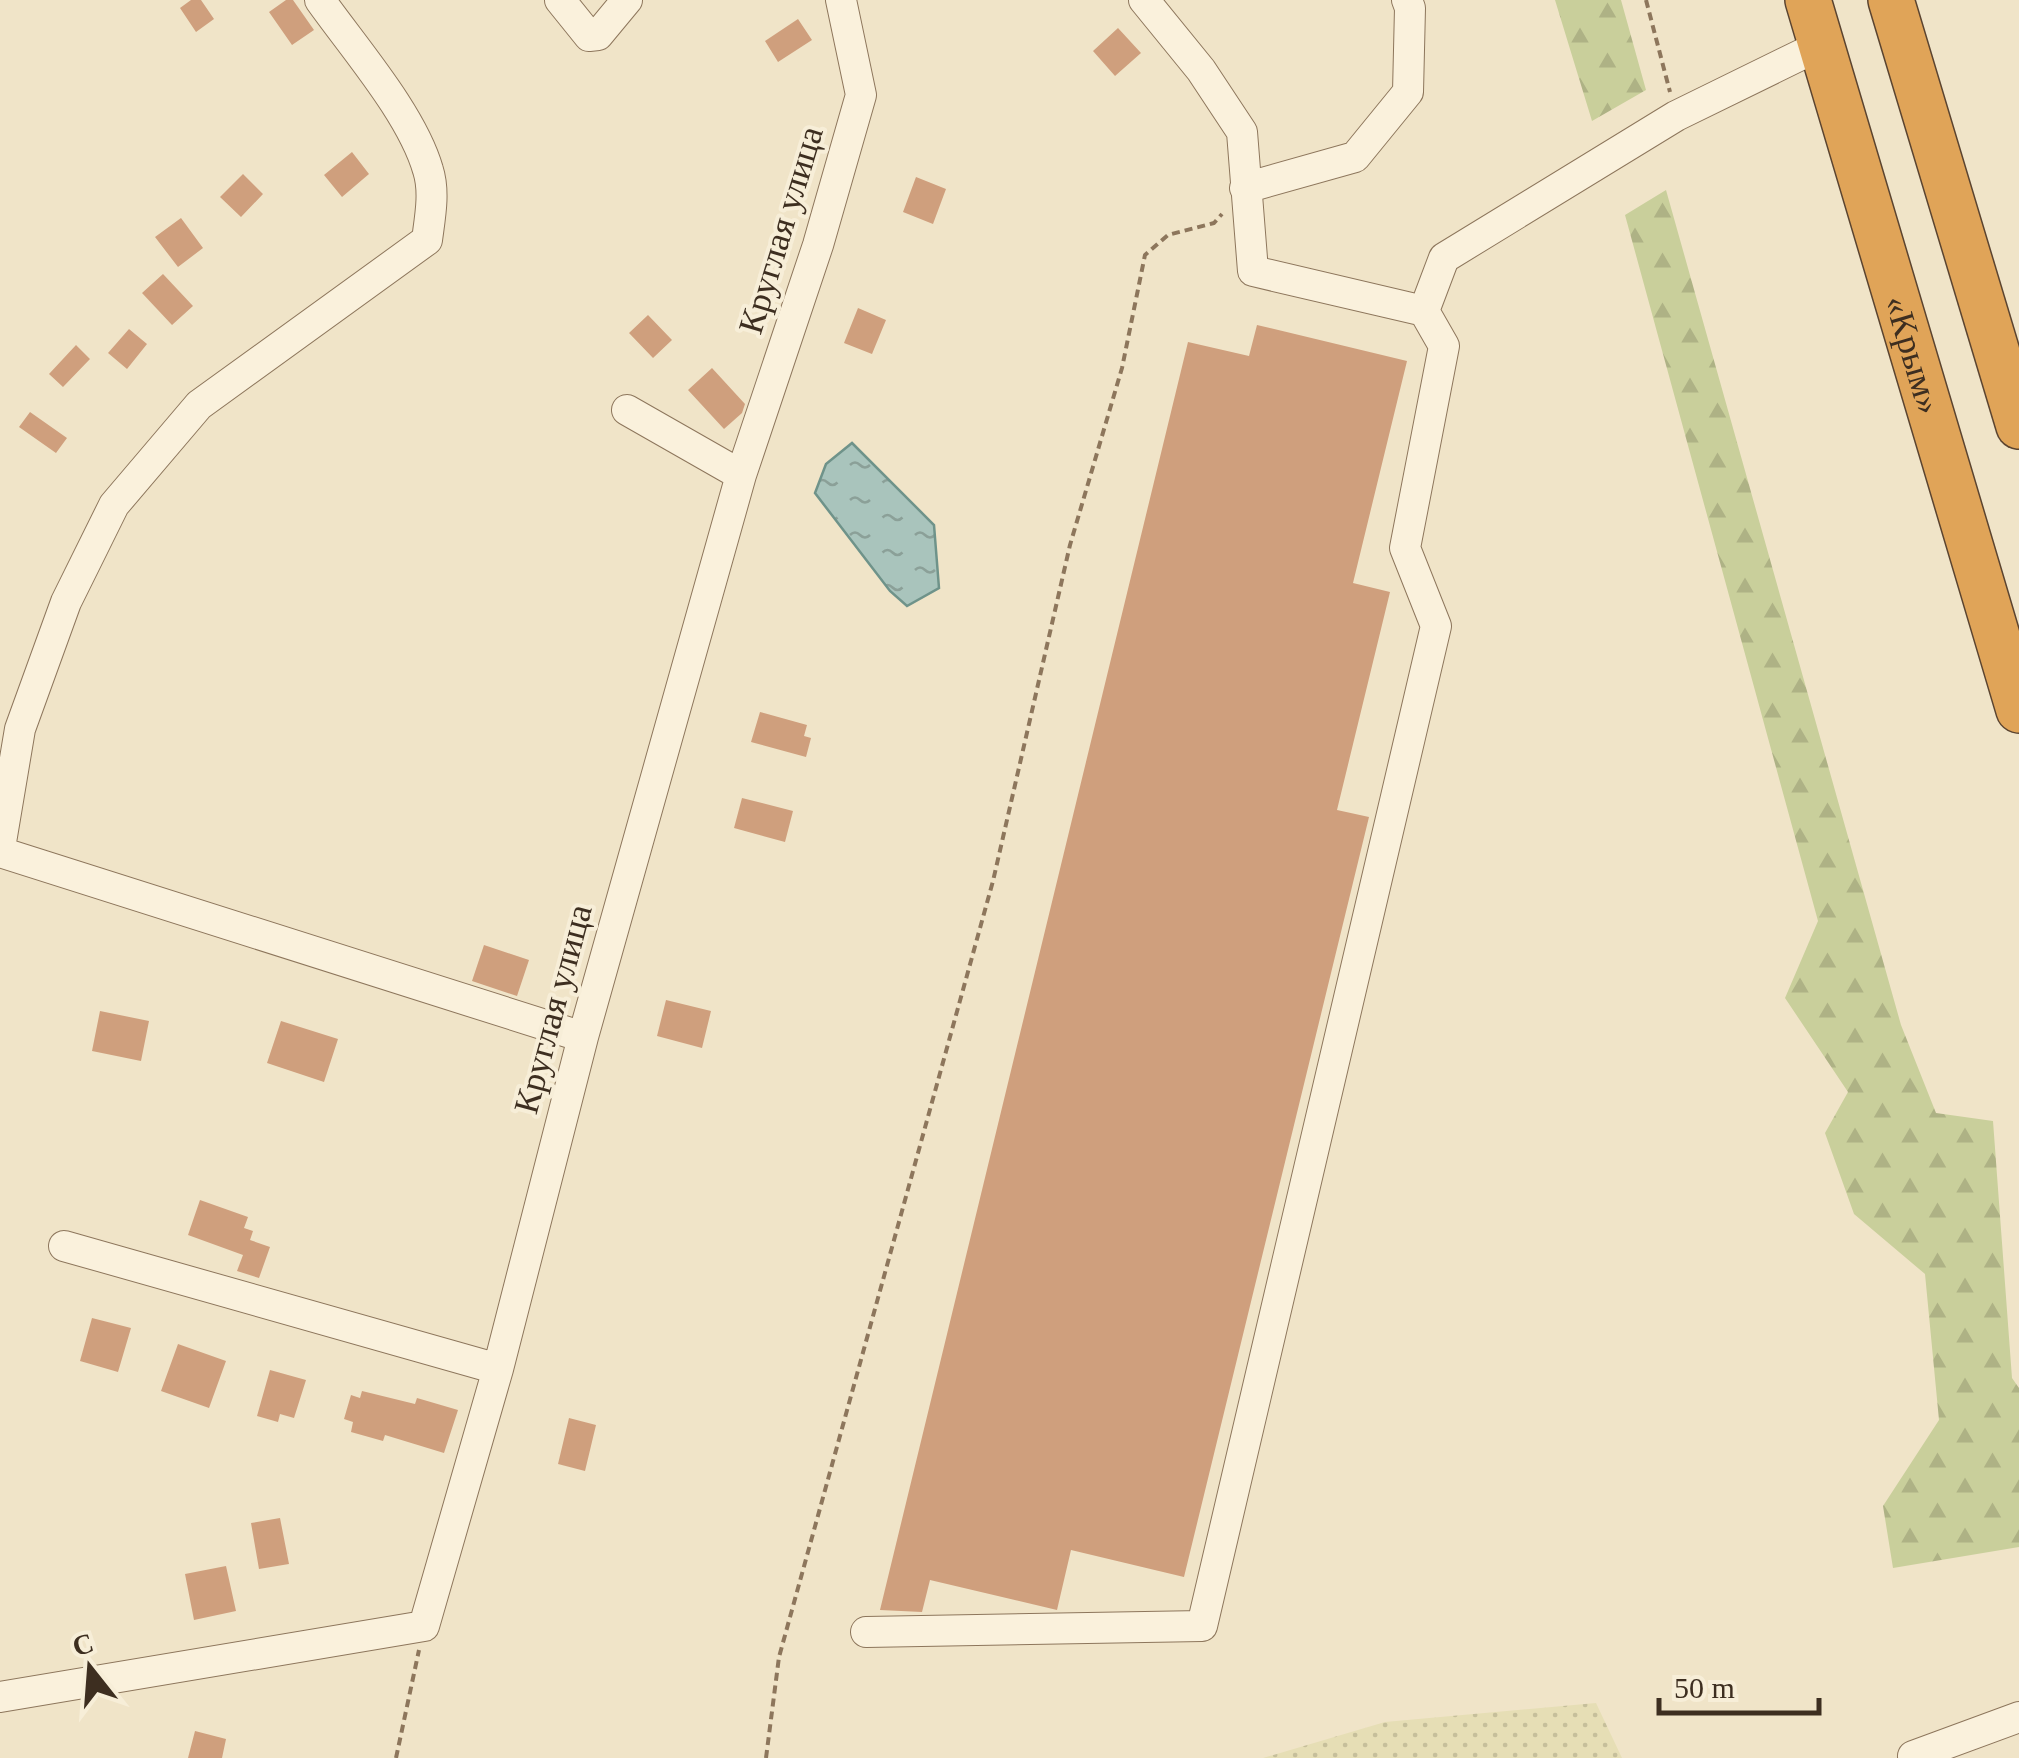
<svg xmlns="http://www.w3.org/2000/svg" width="2019" height="1758" font-family="'Times New Roman',serif">
	<style>
		.farmland { fill: url(#farmland-dots) }
		.forest { fill: url(#forest-firs) }
		.water { fill: url(#water-ripples); stroke: #6f938a; stroke-width: 2.5 }
		.building { fill: #cf9f7d }
		.lines { fill: none; stroke-linecap: round; stroke-linejoin: round }
		.minor-casing { stroke: #8d765c; stroke-width: 32 }
		.highway-casing { stroke: #5b4430; stroke-width: 48 }
		.path { stroke: #8d765c; stroke-width: 4; stroke-dasharray: 8 5; stroke-linecap: butt }
		.minor { stroke: #faf1dc; stroke-width: 30 }
		.highway { stroke: #e0a458; stroke-width: 45 }
		.labels { text-anchor: middle; dominant-baseline: central; stroke-width: 8; stroke-linejoin: round; paint-order: stroke }
		.street-label { font-size: 35px; fill: #3d2e20; stroke: #f7eed8 }
	</style>
	<defs>
		<pattern id="farmland-dots" width="8" height="8" patternUnits="userSpaceOnUse" patternTransform="scale(2.5)"><rect width="8" height="8" fill="#e6deb5"/><path d="M2 2h.1M6 6h.1" fill="none" stroke="#c6bf9b" stroke-width="1.8" stroke-linecap="round"/></pattern>
		<pattern id="forest-firs" width="22" height="20" patternUnits="userSpaceOnUse" patternTransform="scale(2.5)"><rect width="22" height="20" fill="#c9cf9b"/><path d="M5 1l3.5 6h-7zM16 11l3.5 6h-7z" fill="#aeb285"/></pattern>
		<pattern id="water-ripples" width="26" height="14" patternUnits="userSpaceOnUse" patternTransform="scale(2.5)"><rect width="26" height="14" fill="#a9c4bc"/><path d="M2 4q2-2 4 0t4 0M15 11q2-2 4 0t4 0" fill="none" stroke="#8ba098"/></pattern>
	</defs>
	<rect width="100%" height="100%" fill="#f0e4c8"/>
	<path class="farmland" d="M1596,1703L1622,1758H1263L1385,1722Z"/>
	<path class="forest" d="M1555,0H1621L1646,90L1592,121Z
		M1666,190L1901,1025L1936,1113L1993,1121L2012,1378L2019,1388V1547L1893,1568L1883,1506L1939,1420L1925,1274L1854,1214L1825,1133L1848,1092L1785,998L1818,921L1625,215Z"/>
	<path class="water" d="M852,443L934,525L939,588L907,606L890,591L815,493L826,464Z"/>
	<path class="building" d="M191,0H201L214,19L196,32L180,8Z
		M286,0H293L314,30L292,45L269,12Z
		M798,19L812,40L778,62L765,41Z
		M1118,28L1141,53L1115,76L1093,51Z
		M352,152L369,174L342,197L324,175Z
		M243,174L263,194L241,217L220,197Z
		M916,177L946,189L933,224L903,212Z
		M181,218L203,248L178,267L155,237Z
		M163,274L193,306L172,325L142,293Z
		M858,308L886,320L872,354L844,343Z
		M648,315L672,340L653,358L629,333Z
		M1257,325L1407,361L1353,583L1390,592L1337,810L1369,817L1184,1577L1071,1550L1057,1610L930,1580L922,1612L880,1610L1188,342L1249,356Z
		M129,329L147,344L127,369L108,353Z
		M76,345L90,359L63,387L49,374Z
		M712,368L745,404L742,413L724,429L688,390Z
		M30,412L67,438L56,453L19,427Z
		M760,712L807,725L804,736L811,738L806,757L751,742Z
		M742,798L793,811L785,842L734,828Z
		M484,945L529,960L517,996L472,981Z
		M666,1000L711,1011L702,1048L657,1036Z
		M100,1011L149,1021L141,1061L92,1051Z
		M281,1021L338,1039L324,1082L267,1063Z
		M200,1200L248,1217L244,1228L253,1231L250,1240L270,1247L259,1278L237,1271L243,1255L188,1235Z
		M92,1318L131,1328L118,1372L80,1361Z
		M178,1344L226,1361L209,1408L161,1391Z
		M270,1370L306,1380L294,1418L280,1414L278,1422L257,1416Z
		M362,1391L415,1404L417,1398L458,1410L444,1453L385,1435L383,1441L351,1432L353,1422L344,1419L351,1395L360,1398Z
		M569,1418L596,1425L585,1471L558,1464Z
		M280,1518L289,1564L259,1569L251,1523Z
		M226,1566L236,1611L194,1620L185,1574Z
		M195,1731L226,1739L222,1758H188Z"/>
	<g class="lines">
		<defs>
			<path id="minor" d="M560,0L589,36L598,35L627,0
				M1245,188L1355,157L1408,92L1410,8L1407,0
				M1424,311L1444,258L1676,116L1821,45
				M627,410L741,475
				M0,848L20,729L66,602L114,505L199,405L427,240C430,217 435,192 428,170C412,114 354,48 320,0
				M0,852L583,1037
				M64,1246L498,1369
				M866,1632L1202,1626L1436,626L1405,548L1444,346L1424,311L1253,271L1242,132L1201,70L1144,0
				M0,1697L424,1626L498,1369L583,1037L741,475L818,245L861,95L841,0
				M1913,1756L2019,1717"/>
			<g id="highway">
				<path id="s1" d="M1808,0L2019,710"/>
				<path d="M1891,0L2019,426"/>
			</g>
		</defs>
		<use href="#minor" class="minor-casing"/>
		<use href="#highway" class="highway-casing"/>
		<path class="path" d="M1646,0L1670,92
			M396,1758L419,1650
			M766,1758L779,1657L993,881L1070,545L1122,368L1145,255L1168,235L1214,223L1222,214"/>
		<use href="#minor" class="minor"/>
		<use href="#highway" class="highway"/>
	</g>
	<g class="labels">
		<g class="street-label">
			<text transform="translate(781 230) rotate(-73)">Круглая улица</text>
			<text stroke="none"><textPath href="#s1" startOffset="370">«Крым»</textPath></text>
			<text transform="translate(553 1009) rotate(-75)">Круглая улица</text>
		</g>
	</g>
	<g transform="translate(90 1668) rotate(343)" stroke="#f7eed8" stroke-width="8" paint-order="stroke">
	<path d="M0-8L18 38L0 25L-18 38Z" fill="#3d2e20"/>
	<text y="-15" font-size="28" font-weight="bold" text-anchor="middle" fill="#3d2e20">С</text>
	</g>
	<path d="M1659 1698v15h160v-15" fill="none" stroke="#3d2e20" stroke-width="5"/>
	<text x="1674" y="1698" font-size="30" fill="#3d2e20" stroke="#f7eed8" stroke-width="8" paint-order="stroke">50 m</text>
</svg>
